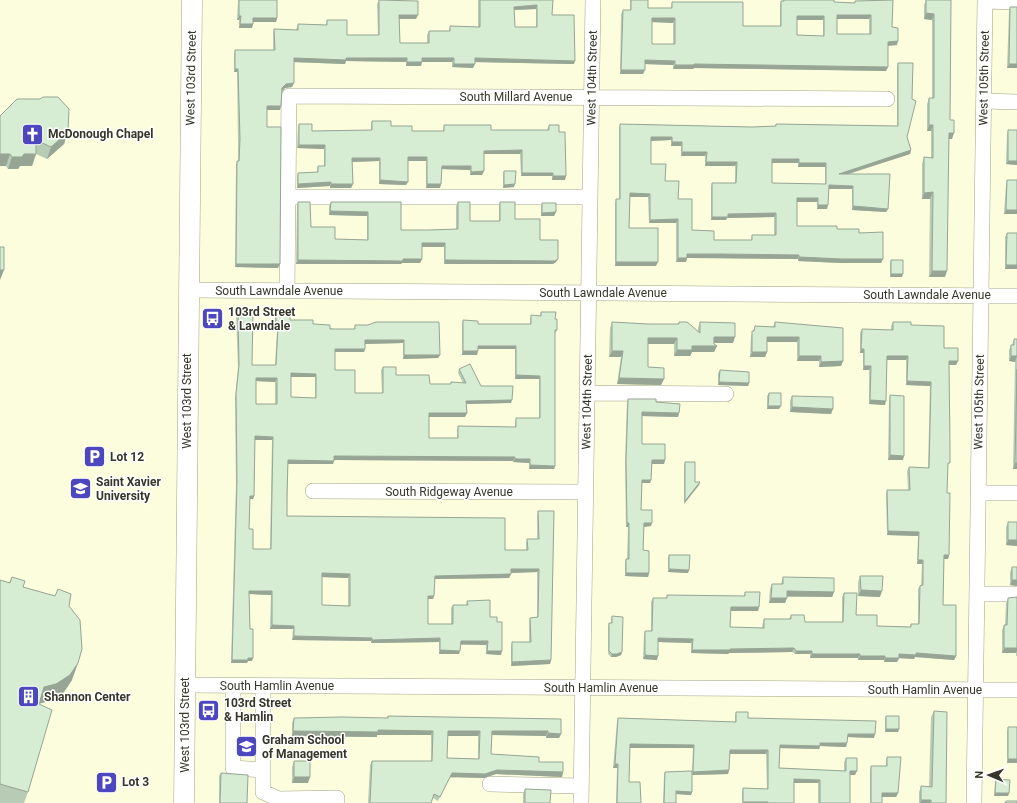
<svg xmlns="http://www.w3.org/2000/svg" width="1017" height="803" font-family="Roboto,sans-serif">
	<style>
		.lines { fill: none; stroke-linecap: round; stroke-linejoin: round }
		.minor-casing { stroke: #a3a385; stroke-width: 16 }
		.major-casing { stroke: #a3a385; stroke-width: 21 }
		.minor { stroke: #fff; stroke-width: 15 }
		.major { stroke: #fff; stroke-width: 20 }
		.wall { fill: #b8cbb5; fill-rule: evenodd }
		.shaded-wall { fill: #96a594 }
		.building { fill: #d6ecd3; stroke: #96a594; fill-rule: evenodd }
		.labels { text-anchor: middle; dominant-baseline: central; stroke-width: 3; stroke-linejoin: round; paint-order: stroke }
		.street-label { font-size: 12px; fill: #36362a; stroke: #fff }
		.poi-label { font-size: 12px; font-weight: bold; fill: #36362a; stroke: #fff; text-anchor: start }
	</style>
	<rect width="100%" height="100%" fill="#fcfddd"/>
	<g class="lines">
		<defs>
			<path id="minor" d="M985,1L1017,2
				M984,101L1017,102
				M288,197H590
				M189,290L1017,296
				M287,291L289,96L887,99
				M587,393L726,394
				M313,491L586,492
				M978,493H1017
				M977,594H1017
				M185,685L1017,690
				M233,686V768L263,770
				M263,686V792L279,799L337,798V803
				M490,784L581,786
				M581,803L593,0
				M974,803L985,0"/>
			<path id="major" d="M184,803L192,0"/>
		</defs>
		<use href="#minor" class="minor-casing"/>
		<use href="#major" class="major-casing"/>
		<use href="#minor" class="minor"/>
		<use href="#major" class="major"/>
	</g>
	<path class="wall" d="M238,0H277V18L276,22H253L252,28H239V20H237Z
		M379,0L416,19H399L400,43H427V35L429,31H449L450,26L478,27V0H550L552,15L574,64L475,62L473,68L452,67V62H422L421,66H406V62L346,61L345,64L294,62V83L292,87L285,88L282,91L280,110H267V127L278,268L235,267L236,164L237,161H238V143L237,72H234V54L235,50H273V33L274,29L296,30L298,24L326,25L327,20L347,35H378L377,4ZM536,9V27H515L514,10Z
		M630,0H648V8H671L672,2L743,26H780V5L781,1H783V0H834V2L854,3L855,1L893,0L892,27L897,45L888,46L886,71L694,68L693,69H673V65L645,64L643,74H620L621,14L623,10H630ZM837,19H869V34H837ZM797,20H823V36L797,35ZM652,22L673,23V44H652Z
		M926,0H951L950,120L952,139H949L945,277H929L930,199H922V164L924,157L931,158V131H927V104L929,98H932V20L924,19V5Z
		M1010,7L1017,68H1007L1009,11Z
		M898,63L907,137L911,150L910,154L849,174L888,209L886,212L852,210V189H829L827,209H817V202H797V226L837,229L859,233L883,259L881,263H841L798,261V259L718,258H687L686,262H676V223H649L648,197H630L629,228L656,266H615V203L616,199H619V128L620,124L707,126L752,127L775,126L776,124L897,126V67ZM671,140V146H681V156H705V166H735V183H712L711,187V220H726L727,218L774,217V235H752L751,240H714L692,230L678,199L651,164V141ZM772,163H798V167H825V184L772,183Z
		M0,116L68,132L64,144L47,159L36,154L32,166H20L18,169H8L6,166H0Z
		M372,121L412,131H443L444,125L491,130H547L549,125L559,132L565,180H552V176H521L520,154H484V171L482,175H470V170L441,169V184L440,188H426V161H408L406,185L379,184V161L352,162L353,184L351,188H330V186L297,188V176L298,173H317V170L318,166H324V149L297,148L298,127L299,124L312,131L371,130V124Z
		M1008,130H1017V165L1006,164L1007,134Z
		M504,171L514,187L503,188V174Z
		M1007,180H1017V214H1004L1006,184Z
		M298,202L311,227L335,239L367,240V216L329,215V206L331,202H401V230H429L456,229V206L458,202L470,221H499V206L500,202L515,219L540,240L556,262L553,264H444V247H422V259L420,263H402L401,264H296L297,206Z
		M542,203L556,212L554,216H541V206Z
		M1007,233H1017V269H1005V237Z
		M891,260L902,277H890V263Z
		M238,311L252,365H275L277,330H274L275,317L276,313L290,320L335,329H354L355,325H368L440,355L438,358L403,359V343L365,344V349L364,352H335V370L355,393H382L381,370L383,367L396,375L430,384H450L451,382L463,383L458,373L459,369L481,386L511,403L466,404L467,413L465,417H429V438H457V430L458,426L515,427V422L516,418H539V379H515V349H478L477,355H462V324L463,320L478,324H530V319L531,315L540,316L541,312L555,319L557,330L555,334V466L554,469H529V463L513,462V461L334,460L333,464H288L287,516L505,550H526V543L527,539H537V515L538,511L551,660L550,664L511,666V646L512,642H529V621L530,618L537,617V572L511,573L509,578L435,579L433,599H428V624H451V608L453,605H466L467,601L490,617L497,622L501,655L486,654V645H460L459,654H439V642L371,643V641L292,640L293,629H270L271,595L249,594L250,629L252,661H248L247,663H231L236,485L235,398L238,368L236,315ZM291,377H315V398L291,397ZM256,381L275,382V404H256ZM255,440H272L270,549H253L249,529L250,499H253L254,496ZM322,577L348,578V606L322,605Z
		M612,322L648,324H678L679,322L698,331V328L700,322L733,343H714V344L717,346L714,352H692L690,356H674V344H648V367L664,379L661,385L617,384L621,357H609L610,328Z
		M775,322L843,361L841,366L819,367V361H797V342H767V352L765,357H750L751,336L755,326L773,327Z
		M893,322L911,325L944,348L958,361L956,365H949L948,467H947V493L949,555L948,559H944L943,605L956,656L954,660L915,657L914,659L899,658L897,662H884V660H858V658H810V654H795L792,652L729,653L728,654L691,653V643L658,642L657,660L643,659L644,635L645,631H651V602L653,598H666L667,595L744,596L745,592L759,607L758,611H731L730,627L762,628L763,622L764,619H789L791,615L805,622H842V597L844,593L856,615L877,626L910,627L911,624H918V589L920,586H921L922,564H917L918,536L887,535L886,494L887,490H908L907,471L909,467L928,468L930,386L906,385V360H887L885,405L869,404V370H863V353H860V333L862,329L891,330V326Z
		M1014,339H1017V469H1013L1015,362L1009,361V350L1011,345H1012Z
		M720,370L749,383L748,386L718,385V373Z
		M769,393L779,409H767V396Z
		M890,395L903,460H888L889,400Z
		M792,396L831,414L790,412V401Z
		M628,399L656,402L679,413L678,417L642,416V444L665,460L664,464H652L651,480L650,483H642L641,510L651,526L644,527L643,550L649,573L648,577L625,576V562L626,559H627L628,527H626L625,463L627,402Z
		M685,462L695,482H700L699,485L684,504V465Z
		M1008,522H1017V546L1006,545V527Z
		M669,555L688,573L668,572V558Z
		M1012,567H1017V586L1010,585V572Z
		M860,576L880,597L858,596V582Z
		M12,577L23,587L69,606L72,680L64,692L50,701L39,704L28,792L24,803H0V580L9,583Z
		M783,577L834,592L832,597H787L785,603H769L770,589L772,584H781Z
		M1017,597V656H1016V653H1002V630L1004,625H1005L1006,603L1008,598Z
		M612,616L622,652L621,655L616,657H611L608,654V626L609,623H611V619Z
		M934,711L946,803H919V792L921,786H929L931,717Z
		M736,712L748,718L874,738L848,737L846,747L820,746L819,749L780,748L779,768L844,771V762L846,758L855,775H850V803H818V783H794V803H742V792L743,788L767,789L766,754H730L729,770L728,774L692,775V792L691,795L676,794V803H663L664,775L665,772L692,771L693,748H630L629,782L641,803H616L617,768H613L617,722L618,718L735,722V716Z
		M388,716L561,719V734L559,738H546V736L492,735L491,754L539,762L563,772L562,777L496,774L484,778L450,777L438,801L433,798L431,803H368L370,765L372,761H431V735H377V737L292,736V723L294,718H387ZM447,736H478V759L447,758Z
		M886,716L899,729L898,732H885V719Z
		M1008,727L1017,763H1007V731Z
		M887,757L898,793L896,797H882V803H870V770L871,766H886V761Z
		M294,761L308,783H292V767Z
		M221,773L247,803H219V776Z
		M996,779L1009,793L1008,796H994L995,782Z
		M525,789L550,803H523V794Z"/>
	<path class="shaded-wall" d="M537,5L536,9L513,10L514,7Z
		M926,13L934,14L932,20L924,19Z
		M399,15H418L416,19H398Z
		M837,15H871L869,19H836Z
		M239,16H241L239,20H237Z
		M797,16H824L823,20H795Z
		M253,18H277L276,22H252Z
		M652,18H675L673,23L650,22Z
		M240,24H253L252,28H239Z
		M898,41L897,45L886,46L888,42Z
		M294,58H407L406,62L346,61L345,64L292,62Z
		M422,58H454L452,62H421Z
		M475,58L575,61L574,64L473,62Z
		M645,60L675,61L673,65L643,64Z
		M407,62H422L421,66H406Z
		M454,64H475L473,68L452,67Z
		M694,64L888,67L886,71L694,68L693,69H673L675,65Z
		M1009,64H1017V68H1007Z
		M235,69H238L237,72H234Z
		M621,70H645L643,74H620Z
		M294,83L292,87L285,88L281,92L282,88L286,84Z
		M267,106H281L280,110H265Z
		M929,125H933L931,131H927Z
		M68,132L64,144L47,159L51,147Z
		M949,133H954L952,139H947Z
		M651,137H672L671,140L650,141Z
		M672,142H682L681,146H671Z
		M299,145H325L324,149L297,148Z
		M522,150L520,154H483L484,151Z
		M911,150L910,154L838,177L839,174Z
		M682,152H707L705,156H681Z
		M0,154H10L6,166H0Z
		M24,154H36L32,166H20L18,169H8L12,157Z
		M408,157H427L426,161H406Z
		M352,158H380L379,161L351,162Z
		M772,159H799L798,163H771Z
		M1008,161H1017V165L1006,164Z
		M706,162H737L735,166H705Z
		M799,163H826L825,167H798Z
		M442,166H471L470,170L440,169Z
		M484,171L482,175H470L471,172Z
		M522,173H553L552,176H521Z
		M553,176H566L565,180H552Z
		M380,180L408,182L406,185L379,184Z
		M331,182L330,186L297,188L298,184Z
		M331,184H353L351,188H330Z
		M427,184H441L440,188H426Z
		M515,184L514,187L503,188L504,185Z
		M829,185L853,186L852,189H827Z
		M933,192L930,199H922L924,193Z
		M630,193L650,194L648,197H629Z
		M797,198H818L817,202H796Z
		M818,205H828L827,209H817Z
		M853,206L888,209L886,212L852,210Z
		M1006,210H1017V214H1004Z
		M330,211L368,212L367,216L329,215Z
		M556,212L554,216H541L542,213Z
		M776,213L774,217L727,218L726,220H711L712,217L728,214Z
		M678,219L676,223H649L650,220Z
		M422,243H445L444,247H420Z
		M687,254H720L799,255L798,259L687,258L686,262H676L678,258Z
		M799,257L883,259L881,263H841L798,261Z
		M403,259H422L420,263H402L401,264H296L298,260Z
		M558,259L556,262L553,264H444L445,260Z
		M616,262H658L656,266H615Z
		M236,264H280L278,268L235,267Z
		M1006,265H1017V269H1005Z
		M0,270H4L0,280Z
		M932,271H947L945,277H929Z
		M891,274H903L902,277H890Z
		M276,327H278L277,330H274Z
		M714,337H735L733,343H712Z
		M767,337H799L797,342H765Z
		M648,338H677L674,344H646Z
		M365,340H404L403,343L364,344Z
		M478,346H516L515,349H477Z
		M692,346H717L714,352H692L690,356H674L677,350Z
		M335,349H365L364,352H334Z
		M861,349H864L863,353H860Z
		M463,351H478L477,355H462Z
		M612,351H623L621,357H609Z
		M752,352H767L765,357H750Z
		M404,355H440L438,358L403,359Z
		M799,356H821L819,361H797Z
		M887,356H908L906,360H886Z
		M1011,356H1017L1015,362L1009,361Z
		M843,361L841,366L819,367L821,362Z
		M949,361H958L956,365H948Z
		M864,366H871L869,370H863Z
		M291,373L316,374L315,377H289Z
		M516,375L540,376L539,379H515Z
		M256,378H277L275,382L255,381Z
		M619,378L664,379L661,385L617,384Z
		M907,381L931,382L930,386L906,385Z
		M719,382L749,383L748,386L718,385Z
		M512,400L511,403L465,404L466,401Z
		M870,400L886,401L885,405L869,404Z
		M768,406H781L779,409H767Z
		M792,407L833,409L831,414L790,412Z
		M642,412L679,413L678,417L641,416Z
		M429,413H467L465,417H428Z
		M255,436L273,437L272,440H254Z
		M890,455L904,456L903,460H888Z
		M334,456L515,457L513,461L333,460Z
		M515,459H530L529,463L513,462Z
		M288,460L334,461L333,464H287Z
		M652,460H665L664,464H650Z
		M1015,463H1017V469H1013Z
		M530,465L555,466L554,469H529Z
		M642,480H651L650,483H641Z
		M700,482L699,485L684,504L685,501Z
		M250,496H254L253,499H248Z
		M627,523H629L628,527H626Z
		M644,523H652L651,526L642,527Z
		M888,531L919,532L918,536L887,535Z
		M1008,540H1017V546L1006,545Z
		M944,555H949L948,559H942Z
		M918,560H923L922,564H917Z
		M511,569H539L537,572L510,573Z
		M669,569L689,570L688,573L668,572Z
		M322,573L350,574L348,578L320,577Z
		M626,573H649L648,577L625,576Z
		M511,574L509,578L434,579L435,576Z
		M1012,580H1017V586L1010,585Z
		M861,590L882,591L880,597L858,596Z
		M249,591H272L271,595L248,594Z
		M787,591L834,592L832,597L785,596Z
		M428,596H434L433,599H427Z
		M771,598H787L785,603H769Z
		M731,607H759L758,611H730Z
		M272,625L294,626L293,629H270Z
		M294,636L372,638L371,641L292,640Z
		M440,638L439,642L371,643L372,640Z
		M658,638L693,639L691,643L657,642Z
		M461,641H488L486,645L459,644Z
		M794,648L792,652L729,653L728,654L691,653L692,650Z
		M1004,648H1017V651L1016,653H1002Z
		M440,650L460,651L459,654H439Z
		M487,651H502L501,655L486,654Z
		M796,651H812L810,654H795Z
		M622,652L621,655L616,657H611L612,654Z
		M916,653L956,656L954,660L915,657L914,659L897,658L899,654Z
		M812,654H860L858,658H810Z
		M645,655L658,656L657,660L643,659Z
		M860,656H885L884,660H858Z
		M248,658H253L252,661H248L247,663H231L232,660Z
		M885,658H899L897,662H884Z
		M551,660L550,664L511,666L512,662Z
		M78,663L72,680L64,692L50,701L37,704L44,687Z
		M886,729H899L898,732H885Z
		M378,730L433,731L431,735H377V737L292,736L293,731Z
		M448,731H480L478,736H446Z
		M492,731H548L546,736L490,735Z
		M548,733L561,734L559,738H546Z
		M848,734H875L874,738L846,737Z
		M820,743H847L846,747L820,746L819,749L779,748L780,745Z
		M630,744L694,745L693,748H628Z
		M730,750H768L766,754H729Z
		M1008,759H1017V763H1007Z
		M615,764H618L617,768H613Z
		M497,770L563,772L562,777L496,774L484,778L450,777L438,801L452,773Z
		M729,770L728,774L692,775L693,772Z
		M850,771H857L855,775H848Z
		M294,777H310L308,783H292Z
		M794,779L820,780L818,783H792Z
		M676,791L692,792L691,795L675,794Z
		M882,793H898L896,797H880Z
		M995,793H1009L1008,796H994Z
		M921,800H931L930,803H920Z
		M743,802H768V803H743Z"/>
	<path class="building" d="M239,0H277V18H253V24H240L241,16H239Z
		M379,0L418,1V15H399L400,43H429V31H450V26L480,27V0H553L552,15H574L575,61L475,58V64H454V58H422V62H407V58H346V60L294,58V83L286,84L282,88L281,106H267V127H281L280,264H236L237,161H239L240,139L238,69H235V50H275L274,29L298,30V24L327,25V20H347V35H379ZM537,5V27H515L514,7Z
		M631,0H648V8H672V2H743V26H781V1H784V0H834V2L855,3V1L893,0L892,27L898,28V41L888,42V67L694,64V65H675V61L645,60V70H621L623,10H631ZM837,15H871V34H837ZM797,16H824V36L797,35ZM652,18H675V44H652Z
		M926,0H951L950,120H954V133H949L947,271H932L933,192L924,193V157L933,158V125H929V98H934V14L926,13Z
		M1010,7H1017V64H1009Z
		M898,63H913L912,99L916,101L907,137L911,150L839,174H890L888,209L853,206V186L829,185L828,205H818V198H797V226H837V229H859V233L883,232V259H842L799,257V255L720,254H687V258H678V219L650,220V194L630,193L629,228H658V262H616V199H620V124L707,126L752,127L776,126V124L898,126ZM651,137H672V142H682V152H707L706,162H737L736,183H712V217H728V214L776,213V235H752V240H714V231L692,230V199H678L679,181H665L666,164H651ZM772,159H799V163H826V184L772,183Z
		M43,97H58L69,109L68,132L51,147L36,140V154H24L22,157H12L10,154H0V116L17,99H40Z
		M372,121H391V126H412V131H444V125H491V130H549V125H559V132H565L566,176H553V173H522V150L484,151V171L471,172V166H442L441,184H427V157H408V182L380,180V158H352L353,184H331V182L298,184V173L318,172V166H325V145H299V124H312V131L372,130Z
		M1008,130H1017V161H1008Z
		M504,171H516L515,184L504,185Z
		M1007,180H1017V210H1006Z
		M298,202H310L311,227H335V239L368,240V212L330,211L331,202H401V230H429L458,229V202H470V221H500V202H515V219H540V240H558V259L555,261L445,260V243H422V259H403V261L298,260Z
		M542,203H556V212L542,213Z
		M1007,233H1017V265H1006Z
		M0,247H4V270H0Z
		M891,260H903V274H891Z
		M238,311L253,312L252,365H276L278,327H276V313H290V320H313V324L330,325V329H355V325H368L376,322H439L440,355H404V340H365V349H335V370H355V393H383V367H396V375H429L430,384H451V382L466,383L459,369L470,364L481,386H513L512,400L466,401L467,413H429V438H458V426L516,427V418H540V376L516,375V346H478V351H463V320L478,321V324H531V315L541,316V312H556L555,319H557V330H555V466L530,465V459H515V457L334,456V461L288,460L287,495V516L505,518V550H528L527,539H539L538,511H554L551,660L512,662V642H531L530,618L538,617L539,569H511V574L435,576L434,596H428V624H453V605H468L467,601L490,600V617H497V622H502V651H487L488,641H461L460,651L440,650V638L372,640V638L294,636V626L272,625V591H249L250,629H253V658H248V660H232L237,481L236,394L239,365ZM291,373L316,374V398L291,397ZM256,378H277V404H256ZM255,436L273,437L271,549H253V529H249L250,496H254ZM322,573L350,574V606L322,605Z
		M612,322L648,324H679V322H687L700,333V322L735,323V337H714V344L717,346H692V350H677V338H648V367L664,368V379L619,378L623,351H612Z
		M775,322L843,328V361L821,362V356H799V337H767V352H752V331H754L755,326L775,327Z
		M893,322H911V325L944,326V348H958V361H949L950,447V463H948L947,493H950L949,555H944L943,605H956V656L916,653V655L899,654V658H885V656H860V654H812V651H796L794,648L730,649V650H692L693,639L658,638V656L645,655V631H652L653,598H667V595L745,596V592H760L759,607H731L730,627L764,628V619H791V615H804L805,622H843L844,593H857L856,615H877V626L911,627V624H919L920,586L923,585V560H918L919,532L888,531L887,490H910L909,467L929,468L931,382L907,381L908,356H887L886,401L870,400L871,366H864V349H861L862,329L893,330Z
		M1014,339H1017V356H1011V345H1014Z
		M1017,369V463H1015Z
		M720,370L749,372V383L719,382Z
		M769,393H781V406H768Z
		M890,395L904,396V456L890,455Z
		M792,396L833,397V409L792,407Z
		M628,399H656V402L680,404L679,413L642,412V444H665V460H652L651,480H642L641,510H652V523H644L643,550L649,551V573H626V559H629V523H627L626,460Z
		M685,462H695V482H700L685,501Z
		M1008,522H1017V540H1008Z
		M669,555H690L689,570L669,569Z
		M1012,567H1017V580H1012Z
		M860,576H883L882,591L861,590Z
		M12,577L25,581L23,587L55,596L58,589L71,594L69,606L80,620L82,649L78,663L70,675L56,684L44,687L39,704L52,710L28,792L0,784V580L10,583Z
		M783,577L834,578V592L787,591V598H771L772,584H783Z
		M1017,597V648H1004V625H1007L1008,598Z
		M612,616L623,617L622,652L617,654H612L609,651V623H612Z
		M934,711L947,712L946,803H931V800H921V786L932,787Z
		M736,712H748V718L876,721L875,734H848L847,743H820V746L780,745L779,768L846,771V758H857V771H850V803H820V780L794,779V803H768V802H743V788L768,789V750H730L729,770L693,772L694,745L630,744L629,782H640L641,803H617L618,764H615L618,718L736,722Z
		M388,716L561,719V734L548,733V731H492L491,754L539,757V762H563V772L497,770L485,774L452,773L440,797L434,794L431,803H370L372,761H432L433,731L378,730V732L293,731L294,718L342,717L388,718ZM448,731H480L479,759L447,758Z
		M886,716H899V729H886Z
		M1008,727H1017V759H1008Z
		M887,757H901L898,793H882V803H871V766H887Z
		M294,761H310V777H294Z
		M692,771V792L676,791V803H664L665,772Z
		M221,773L248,775L247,803H220Z
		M996,779L1010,780L1009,793H995Z
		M525,789L551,790L550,803H525Z
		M1006,801H1017V803H1005Z"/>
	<defs>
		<symbol id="church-square" viewBox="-11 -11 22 22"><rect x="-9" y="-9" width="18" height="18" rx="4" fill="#4c47be" stroke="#fff"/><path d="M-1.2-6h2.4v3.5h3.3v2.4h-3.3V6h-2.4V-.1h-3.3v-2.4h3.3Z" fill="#fff"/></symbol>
		<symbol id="bus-square" viewBox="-11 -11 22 22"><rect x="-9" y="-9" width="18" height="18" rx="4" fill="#4c47be" stroke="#fff"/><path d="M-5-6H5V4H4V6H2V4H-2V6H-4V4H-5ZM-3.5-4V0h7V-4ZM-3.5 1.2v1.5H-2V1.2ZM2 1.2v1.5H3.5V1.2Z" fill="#fff"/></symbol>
		<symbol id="parking-square" viewBox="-11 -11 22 22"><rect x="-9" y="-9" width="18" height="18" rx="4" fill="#4c47be" stroke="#fff"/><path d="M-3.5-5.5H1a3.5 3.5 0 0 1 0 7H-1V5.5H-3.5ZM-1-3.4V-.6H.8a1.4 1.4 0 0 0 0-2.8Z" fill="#fff"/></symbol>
		<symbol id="university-square" viewBox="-11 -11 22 22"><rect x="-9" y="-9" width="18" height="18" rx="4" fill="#4c47be" stroke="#fff"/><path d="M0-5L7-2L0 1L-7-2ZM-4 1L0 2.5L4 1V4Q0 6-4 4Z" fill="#fff"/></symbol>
		<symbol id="building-square" viewBox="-11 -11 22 22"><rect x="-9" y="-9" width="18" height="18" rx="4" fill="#4c47be" stroke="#fff"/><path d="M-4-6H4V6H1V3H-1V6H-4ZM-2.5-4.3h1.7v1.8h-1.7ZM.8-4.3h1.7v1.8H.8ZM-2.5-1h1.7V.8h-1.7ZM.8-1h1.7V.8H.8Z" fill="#fff"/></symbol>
	</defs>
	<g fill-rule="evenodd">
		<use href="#church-square" x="20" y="122" width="25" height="25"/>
		<use href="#bus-square" x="200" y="306" width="25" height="25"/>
		<use href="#parking-square" x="82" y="444" width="25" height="25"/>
		<use href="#university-square" x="68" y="476" width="25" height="25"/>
		<use href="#building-square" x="16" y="684" width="25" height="25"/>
		<use href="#bus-square" x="196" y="698" width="25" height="25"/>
		<use href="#university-square" x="234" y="734" width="25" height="25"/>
		<use href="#parking-square" x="94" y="770" width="25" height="25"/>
	</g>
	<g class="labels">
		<g class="street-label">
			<text transform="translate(191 78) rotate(-89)">West 103rd Street</text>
			<text transform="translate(592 78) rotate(-89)">West 104th Street</text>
			<text transform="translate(984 78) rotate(-89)">West 105th Street</text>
			<text x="516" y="97">South Millard Avenue</text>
			<text x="279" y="291">South Lawndale Avenue</text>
			<text x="603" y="293">South Lawndale Avenue</text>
			<text x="927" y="295">South Lawndale Avenue</text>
			<text transform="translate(187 401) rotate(-90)">West 103rd Street</text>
			<text transform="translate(587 402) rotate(-89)">West 104th Street</text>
			<text transform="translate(979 402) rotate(-89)">West 105th Street</text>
			<text x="449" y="492">South Ridgeway Avenue</text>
			<text x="277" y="686">South Hamlin Avenue</text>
			<text x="601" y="688">South Hamlin Avenue</text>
			<text x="925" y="690">South Hamlin Avenue</text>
			<text transform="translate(185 725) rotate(-90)">West 103rd Street</text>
		</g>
		<g class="poi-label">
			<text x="48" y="134">McDonough Chapel</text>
			<text x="228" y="312">103rd Street<tspan x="228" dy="14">&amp; Lawndale</tspan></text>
			<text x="110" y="457">Lot 12</text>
			<text x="96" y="482">Saint Xavier<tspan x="96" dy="14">University</tspan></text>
			<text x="44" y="697">Shannon Center</text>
			<text x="224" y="703">103rd Street<tspan x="224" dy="14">&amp; Hamlin</tspan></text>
			<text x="262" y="740">Graham School<tspan x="262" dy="14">of Management</tspan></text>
			<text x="122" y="782">Lot 3</text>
		</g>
	</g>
	<g transform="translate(989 775) rotate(272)" stroke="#ffffff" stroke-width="3" paint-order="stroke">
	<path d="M0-3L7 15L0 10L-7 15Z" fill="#36362a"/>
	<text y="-6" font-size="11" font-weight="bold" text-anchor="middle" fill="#36362a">N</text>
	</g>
</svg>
